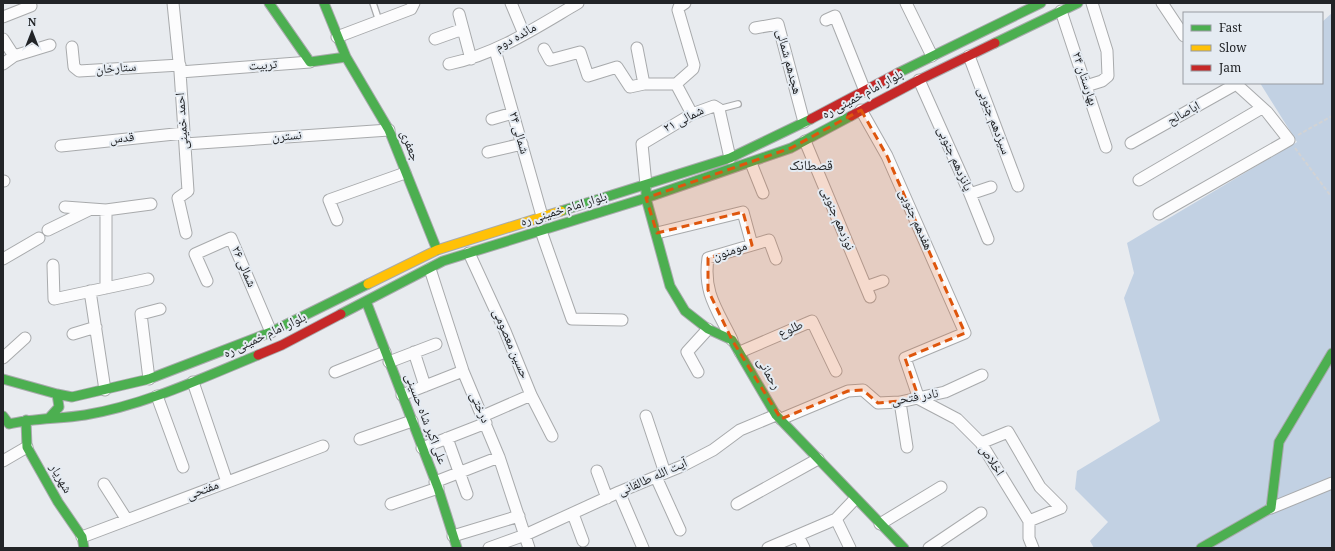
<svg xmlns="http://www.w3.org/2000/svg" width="1335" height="551" font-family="Georgia,'Noto Naskh Arabic',serif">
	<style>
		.green { fill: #c2d1e3 }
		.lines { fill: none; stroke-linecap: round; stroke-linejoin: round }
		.lane-casing { stroke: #a8aaac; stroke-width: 8 }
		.street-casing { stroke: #a8aaac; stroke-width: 13 }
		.fast-casing { stroke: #a8aaac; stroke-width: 11 }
		.slow-casing { stroke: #a8aaac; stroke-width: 11 }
		.jam-casing { stroke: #a8aaac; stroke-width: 11 }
		.path { stroke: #d2d3d5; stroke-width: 2; stroke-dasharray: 4 2; stroke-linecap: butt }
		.lane { stroke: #fcfcfd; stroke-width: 5.5 }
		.street { stroke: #fcfcfd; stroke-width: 11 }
		.fast { stroke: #4caf50; stroke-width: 9 }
		.slow { stroke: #ffc107; stroke-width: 9 }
		.jam { stroke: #c62828; stroke-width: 9 }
		.marked { fill: #de560d; fill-opacity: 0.2; stroke: #de560d; stroke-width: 3; stroke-dasharray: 8 5; stroke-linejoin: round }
		.labels { text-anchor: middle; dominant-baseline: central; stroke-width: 4; stroke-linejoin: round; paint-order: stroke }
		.street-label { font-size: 13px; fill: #222427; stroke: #e5ebf2 }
		.neighbourhood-label { font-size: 14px; fill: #222427; stroke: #e5ebf2 }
	</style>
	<rect width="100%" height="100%" fill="#e8ebef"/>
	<path class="green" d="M1332,13V548H1094L1090,541L1108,522L1075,489L1077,471L1160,421L1124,298L1134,273L1127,243L1297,142L1260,83H1322V22Z"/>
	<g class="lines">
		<defs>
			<path id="lane" d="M373,3L379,21
				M719,109L738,104"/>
			<path id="street" d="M173,3L180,72L188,191L178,198L186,233
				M511,3L524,34
				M906,3L932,56
				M1162,3L1184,36
				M1061,11L1106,147
				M459,14L471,59
				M3,17L31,6
				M826,20L835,16L865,91
				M755,28L778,24L804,122
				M337,37L411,9L414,3
				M3,39L14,56
				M435,39L463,29
				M72,47L74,67L79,71L180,65
				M637,48L644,84
				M544,49L550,60L580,52L588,76L617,67L630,87L644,84H676L692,114
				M495,50L542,216
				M969,56L1018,186
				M3,64L14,56L50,45
				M449,64C497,54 537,27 578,3
				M180,72L310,62
				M919,80L970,194L988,239
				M676,84L693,69L694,65L678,10L679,7L685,3
				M1086,86L1102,81L1108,76L1107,51L1092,3
				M861,110L887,156L965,333L905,358L919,399L957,419L981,443L1029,521V538L1033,548
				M492,119L513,113
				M805,141L870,297
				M1131,143L1238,83
				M185,144L389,130
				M61,146L184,133
				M488,152L522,144
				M751,163L763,193
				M1139,180L1262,108
				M3,181H4
				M646,185L642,144L692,114L714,106L719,109L730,158
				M970,194L991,187
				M65,207L106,210L151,204
				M106,210V288
				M1159,214L1289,140L1267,112L1235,83
				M337,220L329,200L405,173
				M48,230L91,209
				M541,231L572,319L622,320
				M657,233L743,212L752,245
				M469,253L505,331L531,395L552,436
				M3,259L39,238
				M53,265L54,299L148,279
				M430,269L463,371L499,457L529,548
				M207,281L195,254L231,238L271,332
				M866,287L883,281
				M90,291L105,390
				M73,334L96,327
				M732,340C717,309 703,293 708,258L769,240L776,259
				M414,352L425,386
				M740,352L812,321L836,371
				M3,358L25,338
				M389,362L436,344
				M335,372L385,352
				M698,372L687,352L708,329
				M149,379L141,314L160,309
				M193,382L227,482
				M402,395L463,371
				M157,396L183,467
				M900,402L907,447
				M483,416L531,395
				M646,416L665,473
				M781,419L848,391L863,390L878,403L900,402L945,392L982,375
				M447,438L467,494
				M360,439L412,421
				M981,443L1008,432L1040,487L1061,508L1029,521
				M422,448L486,423
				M3,461L27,447
				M597,471L607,498
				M656,477L680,530
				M435,482L499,457
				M104,484L127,520
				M619,492L643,548
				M391,504L438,488
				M737,504L818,459
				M1271,508L1332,483
				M573,514L583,541
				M836,519L850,548
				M880,524L941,487
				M453,536L519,516
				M798,536L804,548
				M82,537L323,446
				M489,548L525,535L619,492L682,466L713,450L740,430L776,415
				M768,548L836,519L855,499
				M929,548L981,513"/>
			<path id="fast" d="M269,3L310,62L346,57
				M324,3L346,57L389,130L437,250
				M995,43L1078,3
				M898,73L1041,3
				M646,188V198L670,286L685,311L708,329L732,340L776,415L904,548
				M561,211L730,158L811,119
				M366,301L438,488L457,548
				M341,314L443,261L646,198L791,148L851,116
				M3,379L57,394L59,407L50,417
				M57,394L72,397L149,379L271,332L368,284
				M3,416L9,424C34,418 60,419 85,415C145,405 202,378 258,355
				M26,420L27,447L58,502L82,537L84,548
				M1201,548L1271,508L1279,442L1332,353"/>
			<path id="slow" d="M368,284L437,250L561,211"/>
			<path id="jam" d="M851,116L919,80L995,43
				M811,119L898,73
				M258,355L282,345L341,314"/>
		</defs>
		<use href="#lane" class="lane-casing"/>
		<use href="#street" class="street-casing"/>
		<use href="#fast" class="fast-casing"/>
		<use href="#slow" class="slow-casing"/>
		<use href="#jam" class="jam-casing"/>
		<path class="path" d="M1298,135L1332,116
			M1295,148L1330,195"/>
		<use href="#lane" class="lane"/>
		<use href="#street" class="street"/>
		<use href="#fast" class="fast"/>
		<use href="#slow" class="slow"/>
		<use href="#jam" class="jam"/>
	</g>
	<path class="marked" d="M861,110L887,156L965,333L905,358L919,399L878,403L863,390L848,391L781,419L732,340L708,290V258L752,245L743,212L657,233L646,198L791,148Z"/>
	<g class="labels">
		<g class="street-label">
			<text transform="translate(516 38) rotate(-29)">مائده دوم</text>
			<text transform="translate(788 62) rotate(75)">هجدهم شمالی</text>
			<text transform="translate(263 66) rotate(-4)">تربیت</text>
			<text transform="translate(116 69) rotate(-4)">ستارخان</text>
			<text transform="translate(1084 79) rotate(72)">بهارستان ۲۴</text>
			<text transform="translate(863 95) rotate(-28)">بلوار امام خمینی ره</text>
			<text transform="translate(1184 114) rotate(-29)">اباصالح</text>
			<text transform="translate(684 120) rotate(-27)">۲۱ شمالی</text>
			<text transform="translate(183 121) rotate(-94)">احمد خمینی</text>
			<text transform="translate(993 121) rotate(69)">سیزدهم جنوبی</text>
			<text transform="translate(518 133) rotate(74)">۲۴ شمالی</text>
			<text transform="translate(287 137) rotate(-4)">نسترن</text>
			<text transform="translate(122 139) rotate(-6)">قدس</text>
			<text transform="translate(409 146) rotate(69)">جعفری</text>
			<text transform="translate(954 159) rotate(66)">پانزدهم جنوبی</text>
			<text transform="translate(564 210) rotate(-17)">بلوار امام خمینی ره</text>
			<text transform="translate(837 219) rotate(67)">نوزدهم جنوبی</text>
			<text transform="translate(915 220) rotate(66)">هفدهم جنوبی</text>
			<text transform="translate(730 252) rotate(-19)">مومنون</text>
			<text transform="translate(243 267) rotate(67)">۲۶ شمالی</text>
			<text transform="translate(791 330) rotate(-23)">طلوع</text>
			<text transform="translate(265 336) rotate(-25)">بلوار امام خمینی ره</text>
			<text transform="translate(510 344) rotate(67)">حسین معصومی</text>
			<text transform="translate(768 374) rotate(60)">رحمانی</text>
			<text transform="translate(915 398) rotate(-10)">نادر فتحی</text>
			<text transform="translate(479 408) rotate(67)">درختی</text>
			<text transform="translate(425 419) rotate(69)">علی اکبر شاه حسینی</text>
			<text transform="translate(991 461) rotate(57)">اخلاص</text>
			<text transform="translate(653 478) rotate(-24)">آیت الله طالقانی</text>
			<text transform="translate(60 479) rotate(60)">شهریار</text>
			<text transform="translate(203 491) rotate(-21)">مفتحی</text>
		</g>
		<g class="neighbourhood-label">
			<text x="811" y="167">قصطانک</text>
		</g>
	</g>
	<rect width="1335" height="551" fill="none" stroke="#222427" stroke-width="8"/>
	<rect x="1183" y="12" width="140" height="72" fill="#e5ebf2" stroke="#979ba1"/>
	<rect x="1191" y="25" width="20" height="6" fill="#4caf50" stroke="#979ba1"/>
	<text x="1219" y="32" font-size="12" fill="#222427">Fast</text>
	<rect x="1191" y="45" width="20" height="6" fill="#ffc107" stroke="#979ba1"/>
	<text x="1219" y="52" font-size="12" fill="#222427">Slow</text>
	<rect x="1191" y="65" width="20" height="6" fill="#c62828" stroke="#979ba1"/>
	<text x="1219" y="72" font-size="12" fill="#222427">Jam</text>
	<g transform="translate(32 32)" stroke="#e5ebf2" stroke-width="3" paint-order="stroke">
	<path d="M0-3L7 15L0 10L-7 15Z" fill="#222427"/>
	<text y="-6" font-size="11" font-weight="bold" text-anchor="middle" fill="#222427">N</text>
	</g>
</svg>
